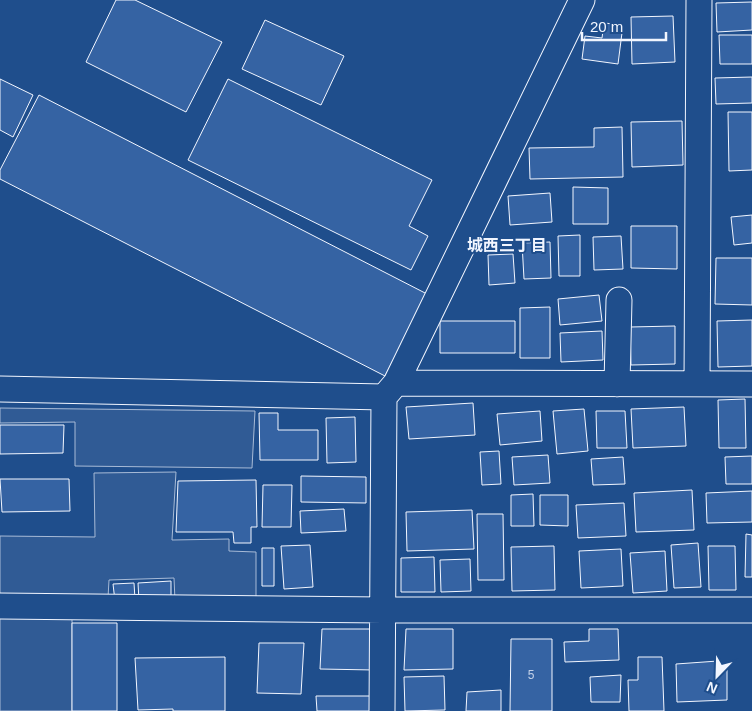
<svg xmlns="http://www.w3.org/2000/svg" width="752" height="711" font-family="Arial,'Noto Sans JP',sans-serif">
	<style>
		.parking { fill: #305b95; stroke: #a8bbd7 }
		.building { fill: #3563a3; stroke: #f2f6ff }
		.lines { fill: none; stroke-linecap: round; stroke-linejoin: round }
		.street-casing { stroke: #f2f6ff; stroke-width: 27 }
		.street { stroke: #1f4e8c; stroke-width: 25 }
		.labels { text-anchor: middle; dominant-baseline: central; stroke-width: 4; stroke-linejoin: round; paint-order: stroke }
		.number-label { font-size: 12px; fill: #c3d1e8 }
		.neighbourhood-label { font-size: 16px; font-weight: bold; fill: #f2f6ff; stroke: #1f4e8c }
	</style>
	<rect width="100%" height="100%" fill="#1f4e8c"/>
	<path class="parking" d="M0,408L255,411L252,468L75,466V422L0,423Z
		M176,472L172,540L229,539V551L256,552V601H175L174,578L109,580L108,598L0,599V536L95,537L94,473Z
		M0,614H72V711H0Z"/>
	<path class="building" d="M116,0H135L222,42L186,112L86,62Z
		M752,2V30L717,32L716,3Z
		M673,16L675,62L632,64L631,17Z
		M265,20L344,56L321,105L242,69Z
		M604,23L623,25L618,64L582,59L585,36L602,38Z
		M719,35H752V64H720Z
		M752,77V103L716,104L715,78Z
		M0,79L33,95L13,137L0,130Z
		M228,79L432,180L409,226L428,236L411,270L188,160Z
		M39,95L427,294L385,376L0,179V170Z
		M728,112H752V170L729,171Z
		M682,121L683,165L632,167L631,122Z
		M622,127L623,177L530,179L529,148L594,147V128Z
		M573,187L608,188V224H573Z
		M550,193L552,222L510,225L508,196Z
		M752,215V243L734,245L731,217Z
		M631,226H677V269L631,268Z
		M580,235V276H559L558,236Z
		M621,236L623,269L594,270L593,237Z
		M550,242L551,278L524,279L522,243Z
		M513,254L515,283L489,285L488,255Z
		M716,258H752V305L715,304Z
		M599,295L602,321L560,325L558,299Z
		M550,307V358H520V308Z
		M752,320V366L718,367L717,321Z
		M440,321H515V353H440Z
		M675,326V364L631,365L630,327Z
		M602,331L603,360L561,362L560,333Z
		M745,399L746,448H719L718,400Z
		M473,403L475,435L409,439L406,407Z
		M684,407L686,446L633,448L631,409Z
		M584,409L588,451L557,454L553,411Z
		M540,411L542,441L500,445L497,414Z
		M596,411H625L627,448H597Z
		M259,413H278V430H318V460H260Z
		M355,417L356,462L327,463L326,418Z
		M0,425H64L63,453L0,454Z
		M499,451L501,484L482,485L480,452Z
		M548,455L550,483L514,485L512,457Z
		M752,456V484H726L725,457Z
		M623,457L625,484L593,485L591,459Z
		M301,476L366,477V503L301,502Z
		M0,479H69L70,511L2,512Z
		M256,480L257,527H251V543H234L233,532H176L178,481Z
		M263,485H292L291,527H262Z
		M692,490L694,530L636,532L634,493Z
		M752,491V522L707,523L706,493Z
		M533,494L534,526H511V495Z
		M540,495H568V526L540,525Z
		M624,503L626,536L578,538L576,505Z
		M344,509L346,531L301,533L300,511Z
		M472,510L474,549L407,551L406,512Z
		M477,514H503L504,580H478Z
		M746,534L752,535V577H745Z
		M698,543L701,587L674,588L671,545Z
		M310,545L313,587L284,589L281,546Z
		M554,546L555,590L512,591L511,547Z
		M708,546H735L736,590H709Z
		M262,548H274V586H262Z
		M621,549L623,586L581,588L579,551Z
		M665,551L667,591L633,593L630,553Z
		M434,557L435,592H401V558Z
		M470,559L471,591L441,592L440,560Z
		M171,581V599L139,601L138,583Z
		M134,583L135,599L115,601L113,584Z
		M72,623H117V711H72Z
		M322,629H375L374,670L320,669Z
		M406,629H453V669L404,670Z
		M589,629H618L619,660L565,662L564,642L589,641Z
		M511,639H552V711H510Z
		M259,643H304L301,694L257,693Z
		M225,657V711H173V709L138,710L135,658Z
		M638,657H662L664,711H629L628,680H638Z
		M718,661L719,668H727V700L677,702L676,664Z
		M621,675L620,702H591L590,677Z
		M444,676L445,710L405,711L404,677Z
		M501,690V711H466L467,692Z
		M316,696H371V711H317Z"/>
	<g class="lines">
		<defs>
			<path id="street" d="M396,383L752,384
				M697,383L699,0
				M617,384L619,300
				M0,389L384,397
				M0,606L383,610H752
				M382,711L384,397L396,383L582,0"/>
		</defs>
		<use href="#street" class="street-casing"/>
		<use href="#street" class="street"/>
	</g>
	<g class="labels">
		<g class="number-label">
			<text x="531" y="675">5</text>
		</g>
		<g class="neighbourhood-label">
			<text x="507" y="245">城西三丁目</text>
		</g>
	</g>
	<g transform="translate(717 676) rotate(203)" stroke="#1f4e8c" stroke-width="4" paint-order="stroke">
	<path d="M0-4L9 19L0 12L-9 19Z" fill="#f2f6ff"/>
	<text y="-8" font-size="14" font-weight="bold" text-anchor="middle" fill="#f2f6ff">N</text>
	</g>
	<path d="M582 32v8h84v-8" fill="none" stroke="#f2f6ff" stroke-width="2.5"/>
	<text x="590" y="32" font-size="15" fill="#f2f6ff" stroke="#1f4e8c" stroke-width="4" paint-order="stroke">20 m</text>
</svg>
